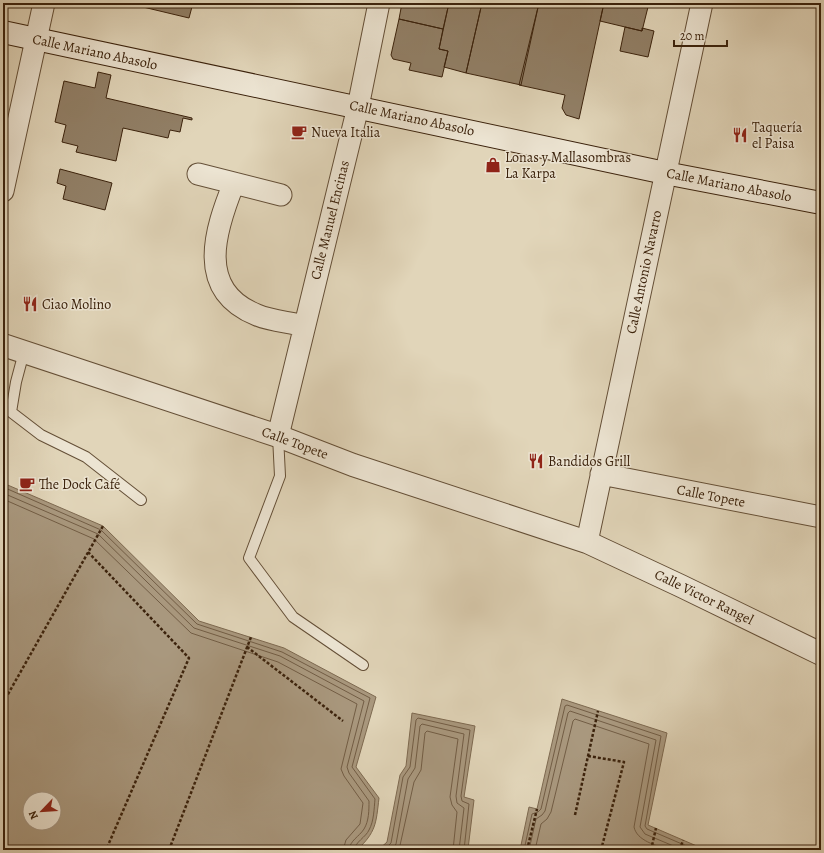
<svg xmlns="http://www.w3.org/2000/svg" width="824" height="853" font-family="Alegreya,serif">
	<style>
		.water { fill: #a9987e; stroke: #7d6950; fill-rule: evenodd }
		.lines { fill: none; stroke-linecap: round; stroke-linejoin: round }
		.shore { stroke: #725d45; stroke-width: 1 }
		.building { fill: #917f66; stroke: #3b220c }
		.service-casing { stroke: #644f37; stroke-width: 12 }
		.minor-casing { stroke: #644f37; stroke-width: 23 }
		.tertiary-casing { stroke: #644f37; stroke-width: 24 }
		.secondary-casing { stroke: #3b220c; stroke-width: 24 }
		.path { stroke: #3b220c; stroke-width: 2.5; stroke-dasharray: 3 2; stroke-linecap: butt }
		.service { stroke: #ece4d2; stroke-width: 10 }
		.minor { stroke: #ece4d2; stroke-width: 21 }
		.tertiary { stroke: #ece4d2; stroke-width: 22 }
		.secondary { stroke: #ece4d2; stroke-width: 22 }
		.labels { text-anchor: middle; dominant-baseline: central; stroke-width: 3; stroke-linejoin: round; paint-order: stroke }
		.street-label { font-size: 14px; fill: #3b220c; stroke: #ece4d2 }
		.poi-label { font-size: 14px; fill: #3b220c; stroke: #ece4d2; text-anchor: start }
	</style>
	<rect width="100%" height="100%" fill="#e1d5b9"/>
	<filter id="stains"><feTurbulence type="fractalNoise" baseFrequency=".005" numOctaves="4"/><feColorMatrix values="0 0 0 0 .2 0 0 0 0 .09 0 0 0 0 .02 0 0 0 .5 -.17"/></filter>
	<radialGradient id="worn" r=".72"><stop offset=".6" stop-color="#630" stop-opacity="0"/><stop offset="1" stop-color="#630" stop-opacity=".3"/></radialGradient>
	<path class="water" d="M3,483L103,526L199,621L284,648L376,697L356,767L379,798C376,824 376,832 357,850H3ZM30,799H54V823H30Z
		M562,699L667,733L648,825L706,850H520L529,807L537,809Z
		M412,713L475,726L464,797L474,800L468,849L470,850H378L387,842L400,775L406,766Z"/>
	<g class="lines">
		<path class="shore" d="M3,487L101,530L197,624L282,652L370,698L352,767L375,799C374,809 374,821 369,830C366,837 355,842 354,850
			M3,493L98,534L194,628L280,656L364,701L347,767L349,773L369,801C369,810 369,821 364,829C359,837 350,840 349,850
			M3,499L94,539L191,633L278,662L357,704L341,769L344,776L363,803L360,824L346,840L343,850
			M384,850L391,843L403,777L410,767L416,720L418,718L470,730L461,796L462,801L469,804L464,850
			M391,850L396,844L408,779L415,768L420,726L422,724L464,734L456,796L457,803L464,808L459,850
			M399,850L414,782L421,770L425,733L427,731L458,739L450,797L452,805L457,812L453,850
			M524,850L532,814L538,812L541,809L565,706L567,705L661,736L645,826L647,829L696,850
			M529,850L536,819L542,815L545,811L568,713L570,711L656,740L640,827L645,834L683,850
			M535,850L541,824L547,819L551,812L573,721L575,719L649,744L634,827C637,841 656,845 668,850"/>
	</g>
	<path class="building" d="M144,3H193L189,18L143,7Z
		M402,3H449L443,29L399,19Z
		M449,3H482L466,73L444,67L448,51L439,49Z
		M482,3H539L521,85L466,73Z
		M539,3H604L579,119L566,115L562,108L565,95L519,85Z
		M604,3H649L642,31L600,21Z
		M399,19L443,29L439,49L448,51L442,77L409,70L411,63L393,59L391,55Z
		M625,27L642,31V28L654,31L648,57L620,51Z
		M98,72L111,75L106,98L192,118V120L183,118L180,132L170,130L168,138L123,128L116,161L76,152L78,146L62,142L66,125L55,122L64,81L95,88Z
		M60,169L112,183L105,210L63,199L66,186L57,183Z"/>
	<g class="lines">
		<defs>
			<path id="service" d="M24,352L16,382L11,412L41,435L86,457L141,500
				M278,436L280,476L249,558L293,617L363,665"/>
			<path id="minor" d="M198,174L281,195
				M234,183C215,230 195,290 257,315C271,321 289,322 304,326
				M3,191L44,3
				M278,436L358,107L379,3
				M601,474L821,517
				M587,542L702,3"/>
			<path id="tertiary" d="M3,345L278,436L353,465L587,542L681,586L821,654"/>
			<path id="secondary" d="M3,32L665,173L821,203"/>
		</defs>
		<use href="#service" class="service-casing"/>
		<use href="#minor" class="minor-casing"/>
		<use href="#tertiary" class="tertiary-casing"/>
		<use href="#secondary" class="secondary-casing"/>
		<path class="path" d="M88,552L189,658L106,850
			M247,647L343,721
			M3,703L103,526
			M588,756L624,762L601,850
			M575,815L598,711
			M169,850L251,637
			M527,850L537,809
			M651,850L656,828
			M680,850L683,840"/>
		<use href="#service" class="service"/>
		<use href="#minor" class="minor"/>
		<use href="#tertiary" class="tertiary"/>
		<use href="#secondary" class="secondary"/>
	</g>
	<defs>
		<symbol id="cafe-bare" viewBox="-9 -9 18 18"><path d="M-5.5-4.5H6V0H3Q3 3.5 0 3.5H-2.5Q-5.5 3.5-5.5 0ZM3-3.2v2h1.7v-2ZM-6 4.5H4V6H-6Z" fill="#8f2418" stroke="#ece4d2" stroke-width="2.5" paint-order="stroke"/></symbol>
		<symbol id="restaurant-bare" viewBox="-9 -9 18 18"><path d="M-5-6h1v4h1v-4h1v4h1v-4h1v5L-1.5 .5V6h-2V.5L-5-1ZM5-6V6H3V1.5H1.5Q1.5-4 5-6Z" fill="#8f2418" stroke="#ece4d2" stroke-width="2.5" paint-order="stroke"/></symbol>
		<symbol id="shop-bare" viewBox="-9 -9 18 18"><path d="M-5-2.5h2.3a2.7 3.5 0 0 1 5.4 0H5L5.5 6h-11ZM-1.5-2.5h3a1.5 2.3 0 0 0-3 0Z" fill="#8f2418" stroke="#ece4d2" stroke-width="2.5" paint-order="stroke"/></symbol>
	</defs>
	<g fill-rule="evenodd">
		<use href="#cafe-bare" x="288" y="121" width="22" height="22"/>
		<use href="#restaurant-bare" x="729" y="124" width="22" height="22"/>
		<use href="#shop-bare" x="482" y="154" width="22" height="22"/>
		<use href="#restaurant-bare" x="19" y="293" width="22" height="22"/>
		<use href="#restaurant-bare" x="525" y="450" width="22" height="22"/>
		<use href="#cafe-bare" x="16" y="473" width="22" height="22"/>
	</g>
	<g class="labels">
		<g class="street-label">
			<text transform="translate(95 52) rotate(12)">Calle Mariano Abasolo</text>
			<text transform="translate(412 118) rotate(12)">Calle Mariano Abasolo</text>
			<text transform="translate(729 185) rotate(11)">Calle Mariano Abasolo</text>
			<text transform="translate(330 220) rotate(-76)">Calle Manuel Encinas</text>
			<text transform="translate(644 272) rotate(-78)">Calle Antonio Navarro</text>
			<text transform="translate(295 443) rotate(20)">Calle Topete</text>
			<text transform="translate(711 496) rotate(11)">Calle Topete</text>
			<text transform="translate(704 597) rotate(26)">Calle Victor Rangel</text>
		</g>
		<g class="poi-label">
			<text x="752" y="127">Taquería<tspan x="752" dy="16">el Paisa</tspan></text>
			<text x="311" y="132">Nueva Italia</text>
			<text x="505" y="157">Lonas y Mallasombras<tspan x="505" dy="16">La Karpa</tspan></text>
			<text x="42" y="304">Ciao Molino</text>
			<text x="548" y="461">Bandidos Grill</text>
			<text x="39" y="484">The Dock Café</text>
		</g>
	</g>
	<rect width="824" height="853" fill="none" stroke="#e1d5b9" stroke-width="16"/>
	<rect x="4" y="4" width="816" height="845" fill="none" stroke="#3b220c" stroke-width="2"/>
	<rect x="8" y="8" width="808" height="837" fill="none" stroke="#3b220c"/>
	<g transform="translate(42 811) rotate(245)"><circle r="19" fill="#ece4d2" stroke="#a59683"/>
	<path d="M0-3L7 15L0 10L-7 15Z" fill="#8f2418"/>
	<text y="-6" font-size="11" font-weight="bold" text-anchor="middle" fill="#3b220c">N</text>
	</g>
	<path d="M674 40v6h53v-6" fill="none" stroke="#3b220c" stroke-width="2"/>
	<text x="680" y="40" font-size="12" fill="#3b220c" stroke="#ece4d2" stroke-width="3" paint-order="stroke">20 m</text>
	<rect width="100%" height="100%" filter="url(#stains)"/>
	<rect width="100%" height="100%" fill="url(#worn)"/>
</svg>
